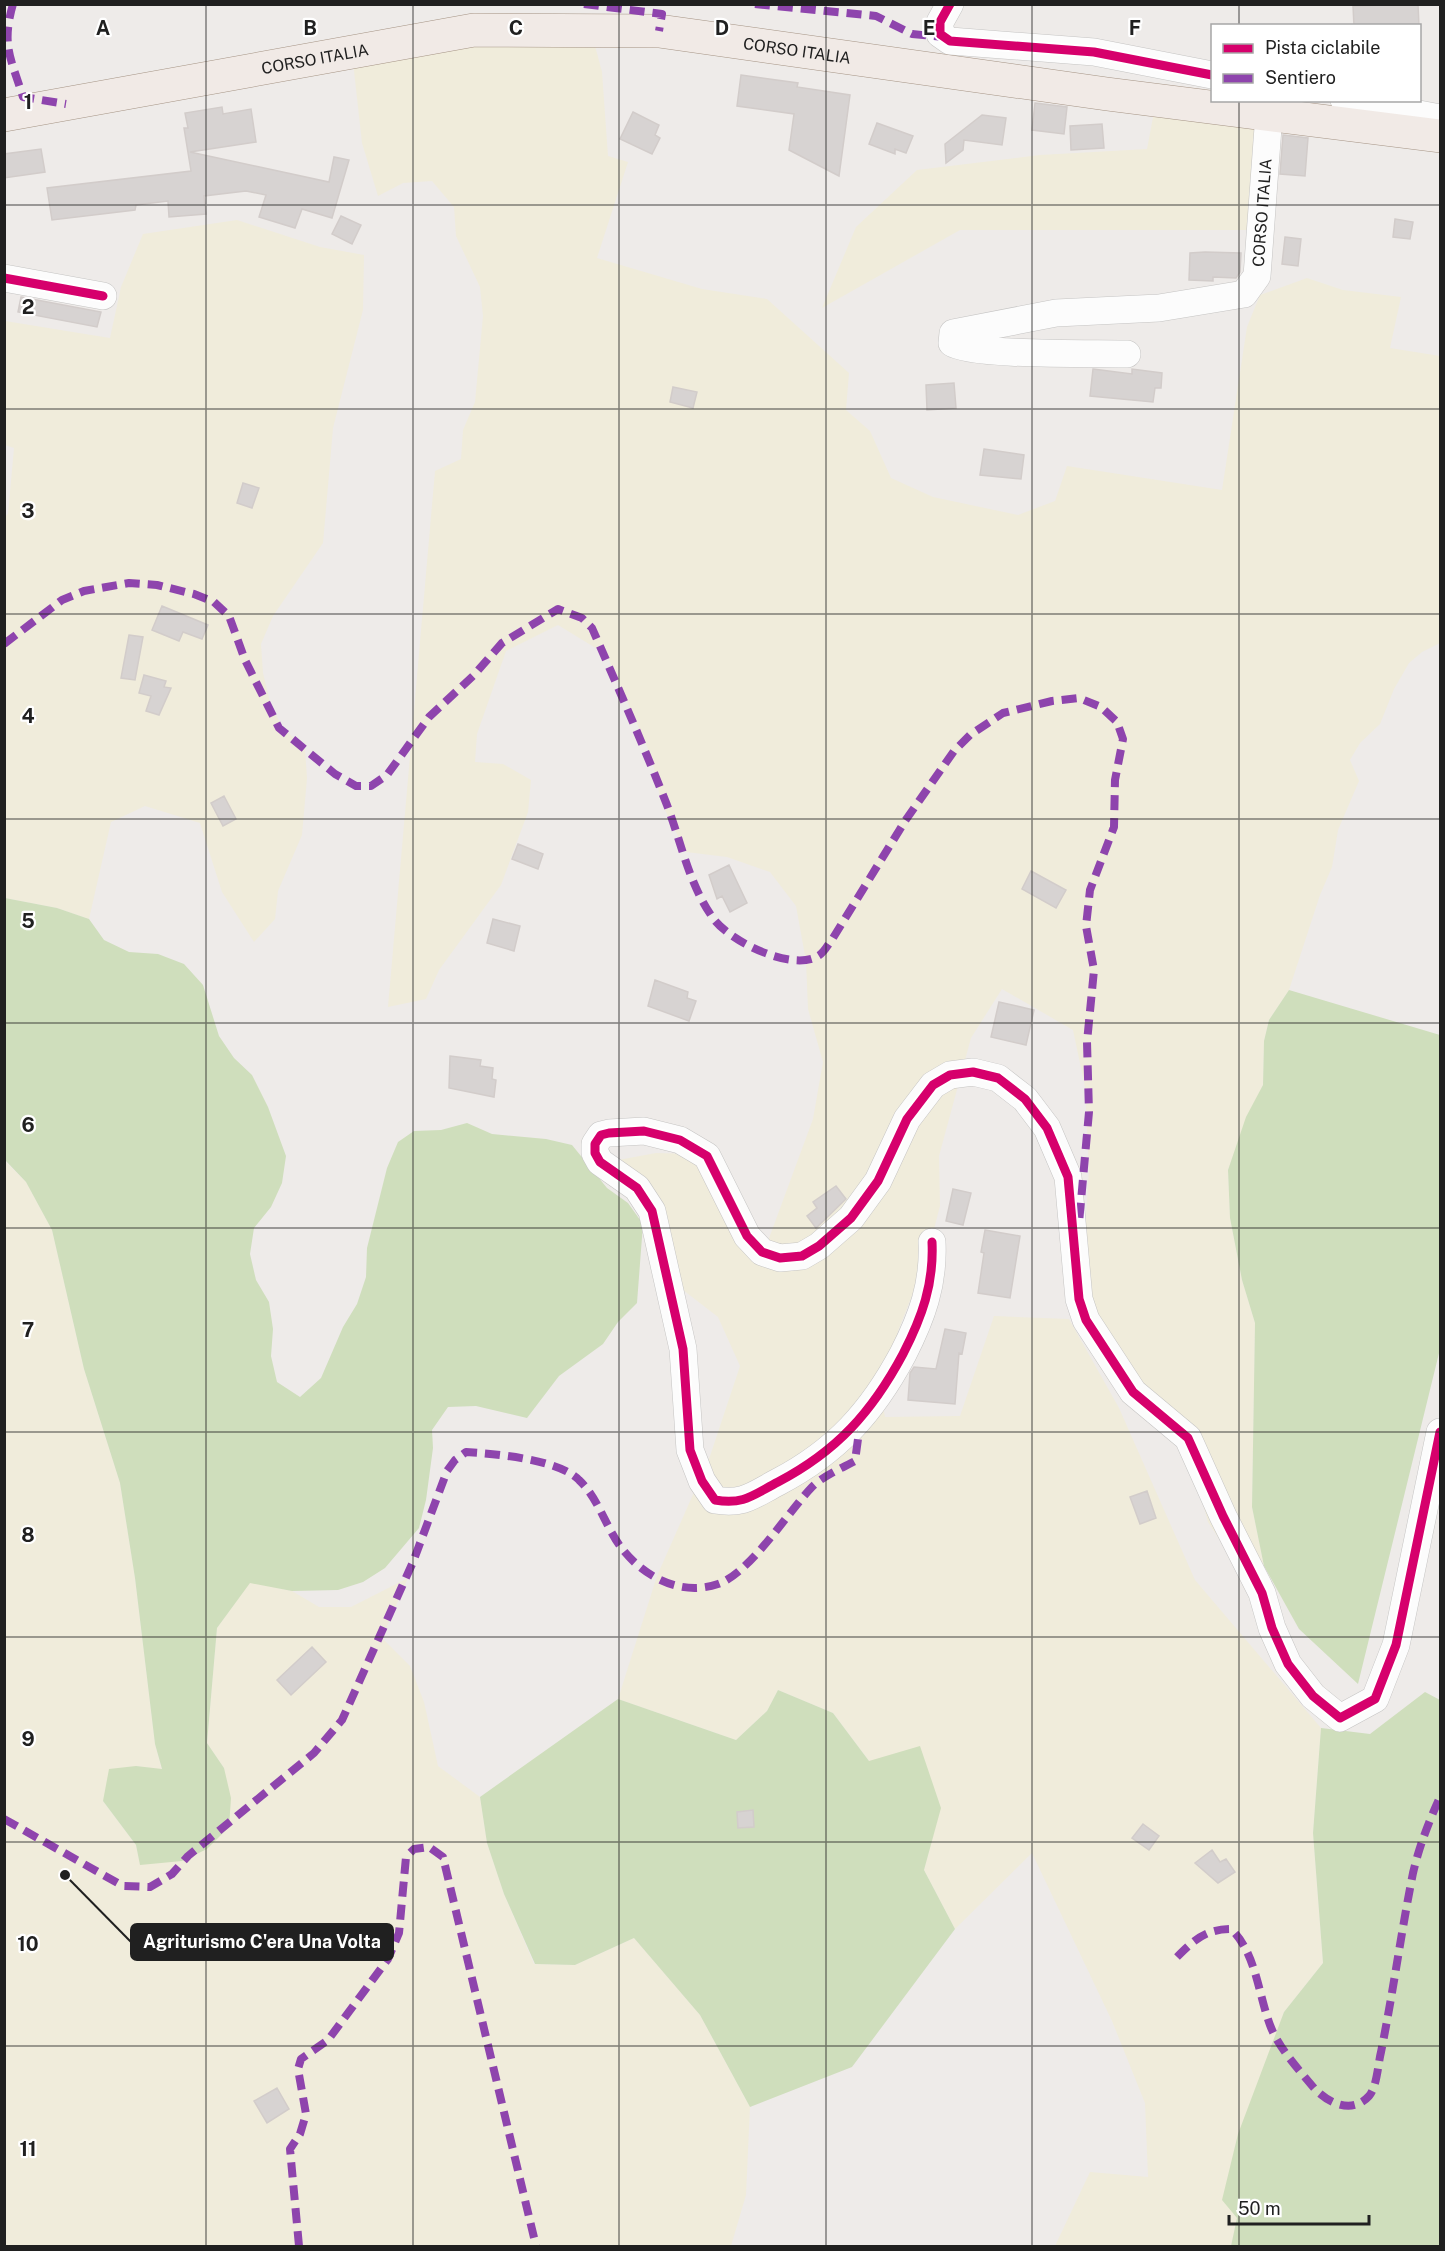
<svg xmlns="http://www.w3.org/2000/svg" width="1445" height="2251" font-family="'Public Sans',sans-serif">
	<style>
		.farmland { fill: #f0ecdb }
		.forest { fill: #cfdebc }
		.building { fill: #d7d3d2; stroke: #d2ccca; stroke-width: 1.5 }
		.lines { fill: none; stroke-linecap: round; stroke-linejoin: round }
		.minor-casing { stroke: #c5c4c3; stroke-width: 28 }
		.major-casing { stroke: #a59485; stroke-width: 34 }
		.minor { stroke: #fcfcfc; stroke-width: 27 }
		.major { stroke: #f1eae6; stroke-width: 33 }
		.quiet { stroke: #8e44ad; stroke-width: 8; stroke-dasharray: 15 8; stroke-linecap: butt }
		.cycleway-casing { stroke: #fff; stroke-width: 13 }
		.cycleway { stroke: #d6006c; stroke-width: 9 }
		.grid { fill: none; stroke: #202020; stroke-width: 1.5; stroke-opacity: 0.55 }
		.labels { text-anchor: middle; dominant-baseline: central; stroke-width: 4.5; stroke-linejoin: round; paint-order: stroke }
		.street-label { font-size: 16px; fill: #202020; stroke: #fff }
		.grid-label { font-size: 20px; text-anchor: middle; font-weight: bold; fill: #202020; stroke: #fff; stroke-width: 4.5; stroke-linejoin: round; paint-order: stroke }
		.leader { fill: none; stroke: #202020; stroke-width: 2 }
		.callout-dot { fill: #202020; stroke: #fff; stroke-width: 2 }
		.callout { fill: #202020; stroke: #202020; stroke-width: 2 }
		.callout-label { font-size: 18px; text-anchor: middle; font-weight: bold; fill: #fff }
	</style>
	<rect width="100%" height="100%" fill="#eeebe9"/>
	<path class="farmland" d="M519,39L594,42L602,72L608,156L628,162L597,258L702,289L767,299L849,373L846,410L870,431L891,478L933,497L1018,515L1055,501L1067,466L1222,490L1247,327L1260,295L1307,278L1343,290L1401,297L1390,348L1440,356V643L1422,652L1409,663L1394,689L1380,724L1360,743L1350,760L1359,781L1338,830L1332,867L1320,895L1289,990L1269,1020L1264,1041L1263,1085L1228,1170L1230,1218L1242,1280L1255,1323L1252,1507L1264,1566L1265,1582L1242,1574L1208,1522L1190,1456L1127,1398L1087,1289L1085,1233L1089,1169L1085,1087L1073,1030L1002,989L971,1038L939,1156L940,1206L926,1260L898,1331L883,1407L885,1417L960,1416L994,1316L1069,1319L1119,1408L1195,1580L1321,1728L1313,1833L1323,1963L1284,2012L1231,2246H1055L1090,2172L1148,2177L1145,2103L1112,2021L1032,1853L955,1929L924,1870L940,1808L869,1761L833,1713L778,1690L767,1711L736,1740L618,1699L657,1576L710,1456L740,1366L718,1317L674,1283L613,1161L656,1153L693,1154L768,1241L813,1119L823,1062L808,1009L806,961L796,906L770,872L727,857L686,852L661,802L652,758L607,655L558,625L506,651L477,734L475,762L503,764L531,780L528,812L501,885L439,970L426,999L388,1007L435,471L461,459L463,430L475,402L483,316L480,287L456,236L454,207L432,181L403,183L378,196L362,143L353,62Z
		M1154,112L1260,124L1253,230H960L822,308L856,227L917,170L1040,155L1147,149Z
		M237,220L320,247L364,255L363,310L333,428L323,543L273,616L261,644L263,673L270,702L282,727L305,749L307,778L302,835L278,891L275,919L254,942L222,892L200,823L145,806L111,822L89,919L57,908L5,898L4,517L8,514L14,448L5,445V321L110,338L121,287L143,234Z
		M4,1160L26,1182L52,1230L84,1369L120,1483L135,1578L155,1744L162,1770L136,1766L103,1801L136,1845L140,1864L224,1768L207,1743L217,1628L250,1582L292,1591L319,1607H351L408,1578L382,1638L410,1666L424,1702L438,1766L480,1797L487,1843L504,1894L534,1964L575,1965L634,1938L700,2015L750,2107L746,2195L731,2246H5Z"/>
	<path class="forest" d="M5,898L57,908L89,919L104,940L129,952L158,954L184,964L203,985L219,1036L234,1058L252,1075L268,1107L286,1156L282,1183L271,1207L254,1228L250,1254L256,1280L269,1302L273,1329L271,1356L277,1382L300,1397L321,1378L343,1327L357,1304L366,1277L367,1248L387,1168L398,1142L414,1131L441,1130L467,1123L492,1134L546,1139L572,1145L607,1188L628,1203L643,1224L637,1303L618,1322L603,1344L559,1376L527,1418L476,1406L448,1407L432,1430L433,1448L426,1500L419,1528L385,1568L363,1582L338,1590L292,1591L250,1583L217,1628L207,1743L224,1768L231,1798L229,1827L207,1849L182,1861L140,1865L136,1845L103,1801L109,1769L136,1766L162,1769L155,1744L135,1578L120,1483L84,1369L52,1230L26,1182L5,1160Z
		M1289,990L1440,1035V1349L1358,1684L1299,1629L1264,1566L1252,1507L1255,1323L1242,1280L1230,1218L1228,1170L1246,1117L1263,1085L1264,1041L1269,1020Z
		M778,1690L833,1713L869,1761L920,1746L941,1808L924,1870L955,1929L852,2067L750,2107L700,2015L634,1938L575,1965L535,1964L504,1894L487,1843L480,1797L618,1699L736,1740L767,1711Z
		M1425,1692L1440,1700V2246H1231L1237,2218L1222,2200L1238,2134L1284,2012L1323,1963L1313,1833L1321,1728L1370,1734Z"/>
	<path class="building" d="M1418,4L1419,26H1354L1353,6Z
		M741,75L798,83L797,87L850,95L839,176L789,150L794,114L737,106Z
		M1035,103L1067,107L1064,134L1032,130Z
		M222,107L223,114L251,109L256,142L190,152L329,182L334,157L349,160L332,218L302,209L295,228L259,217L266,195L246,191L204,196L206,214L169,217L168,201L136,205L135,210L52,220L47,188L191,171L184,128H188L185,113Z
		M633,112L659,125L655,135L660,138L652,154L620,139Z
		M982,115L1006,118L1002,145L964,140L963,150L946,163L945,144Z
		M877,123L913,136L906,153L895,149V154L869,144Z
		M1102,124L1104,148L1071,150L1070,126Z
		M1283,135L1308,138L1305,176L1280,174Z
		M41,149L45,172L4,178V154Z
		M341,216L361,225L352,244L332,234Z
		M1395,219L1413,222L1410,239L1393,237Z
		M1285,237L1301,239L1298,266L1282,264Z
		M1205,252L1241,253L1240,272L1236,278L1213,277V281L1189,280L1190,253Z
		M21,297L101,312L97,327L18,312Z
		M1093,369L1132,374V369L1162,373L1161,388H1155L1153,402L1090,396Z
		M954,383L956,408L927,410L926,385Z
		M673,387L697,392L693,408L670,402Z
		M984,449L1024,455L1021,479L980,475Z
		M243,483L259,488L252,508L237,503Z
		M162,606L208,625L202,639L183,632L179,641L152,630Z
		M129,635L143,637L135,680L121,678Z
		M144,675L166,681L164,687L171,688L159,715L146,711L151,696L139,693Z
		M224,796L236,819L223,826L211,803Z
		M518,844L543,854L538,869L512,859Z
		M729,865L747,903L730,912L722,896L717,899L709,875Z
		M1031,871L1066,890L1056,908L1022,889Z
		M493,919L520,926L514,951L487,943Z
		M655,980L688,992L687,998L696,1001L689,1021L648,1006Z
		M999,1002L1034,1010L1026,1045L991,1037Z
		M450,1056L481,1060L480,1066L493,1068L492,1079L496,1080L494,1097L449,1088Z
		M836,1186L846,1199L816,1228L807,1216L817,1208L813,1202Z
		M953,1189L971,1193L963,1225L946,1221Z
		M985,1230L1020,1236L1010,1298L978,1293L984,1253L981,1252Z
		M945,1329L966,1333L962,1354L959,1353L955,1404L908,1400L910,1373L914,1367L936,1369Z
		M1147,1491L1156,1518L1140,1524L1130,1497Z
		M312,1647L326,1662L291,1695L277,1680Z
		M753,1810L754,1827L738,1828L737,1812Z
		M1143,1824L1159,1836L1149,1850L1132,1838Z
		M1212,1850L1220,1862L1226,1859L1235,1872L1218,1883L1195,1863Z
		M277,2088L289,2109L267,2123L254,2101Z"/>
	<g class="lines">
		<defs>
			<g id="minor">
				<path d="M950,4L940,22V34L950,41L1094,52L1212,75"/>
				<path d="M1344,100L1440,118"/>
				<path d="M4,278L103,296"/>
				<path id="s1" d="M1127,354C1095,353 971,356 952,343L953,333L1056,313L1159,308L1244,294L1257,276L1269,114"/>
				<path d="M932,1242C934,1284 922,1317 903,1354C872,1412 837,1451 778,1482C753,1495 744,1505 715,1500L702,1481L690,1450L683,1349L652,1211L637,1188L600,1162L595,1153V1144L601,1135L609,1133L644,1131L680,1140L707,1156L747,1236L762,1252L780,1258L802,1256L819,1246L851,1218L878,1181L907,1119L933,1085L950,1075L973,1072L998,1078L1025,1099L1047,1128L1068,1177L1079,1299L1086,1320L1133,1392L1188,1438L1223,1516L1262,1593L1272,1628L1288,1664L1313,1696L1340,1718L1375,1699L1396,1645L1440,1432"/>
			</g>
			<g id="major">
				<path id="s2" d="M4,115L474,30L659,31L1107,94L1440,136"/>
			</g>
		</defs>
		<use href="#minor" class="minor-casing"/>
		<use href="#major" class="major-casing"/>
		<use href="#minor" class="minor"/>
		<use href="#major" class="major"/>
		<path class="quiet" d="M13,4C1,46 11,58 23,97L66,104
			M584,4L662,14L659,31
			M755,4L876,16L912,34L943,37
			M4,644L62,600L84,591L129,583L157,585L194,594L214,602L229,616L245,660L279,728L335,774L356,786H371L387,775L429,717L473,676L502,643L558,609L582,618L592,628C617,685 642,742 665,800C681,840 688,883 713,918C729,941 792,972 818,956C824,953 829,943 833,938L905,821L954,751L970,735L1003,713L1052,701L1079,698L1101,707L1117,722L1123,739L1115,780L1114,827L1090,890L1086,926L1094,970L1087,1042L1089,1112L1079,1223
			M4,1819L123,1886L150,1887L172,1874L188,1856L314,1753L342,1720L413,1562L447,1471L455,1460L466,1452C495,1454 558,1459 579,1480C598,1498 605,1525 620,1546C642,1576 680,1597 718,1584C750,1573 788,1512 812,1487C823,1476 842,1468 855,1461L858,1439L853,1429
			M1177,1957C1194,1940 1206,1929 1231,1929C1256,1953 1258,1993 1270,2025C1278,2047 1299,2070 1314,2088C1328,2103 1352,2115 1369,2096C1377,2087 1378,2064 1381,2052C1393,1993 1401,1933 1413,1873C1419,1847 1429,1821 1440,1797
			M299,2246L290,2149L300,2134L306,2114L298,2069L301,2059L328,2040L388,1959L399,1933L406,1857L414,1849L429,1847L443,1857L536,2246"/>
		<defs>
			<path id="cycleway" d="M950,4L940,22V34L950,41L1094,52L1212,75
				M4,278L103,296
				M932,1242C934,1284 922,1317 903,1354C872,1412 837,1451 778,1482C753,1495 744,1505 715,1500L702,1481L690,1450L683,1349L652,1211L637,1188L600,1162L595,1153V1144L601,1135L609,1133L644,1131L680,1140L707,1156L747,1236L762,1252L780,1258L802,1256L819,1246L851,1218L878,1181L907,1119L933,1085L950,1075L973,1072L998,1078L1025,1099L1047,1128L1068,1177L1079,1299L1086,1320L1133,1392L1188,1438L1223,1516L1262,1593L1272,1628L1288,1664L1313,1696L1340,1718L1375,1699L1396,1645L1440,1432"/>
		</defs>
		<use href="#cycleway" class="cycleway-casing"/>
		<use href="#cycleway" class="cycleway"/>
	</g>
	<path class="grid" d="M206,4V2246M413,4V2246M619,4V2246M826,4V2246M1032,4V2246M1239,4V26M1239,100V2246M4,205H1440M4,409H1440M4,614H1440M4,819H1440M4,1023H1440M4,1228H1440M4,1432H1440M4,1637H1440M4,1842H1440M4,2046H1440"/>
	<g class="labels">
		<g class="street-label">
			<text stroke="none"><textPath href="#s2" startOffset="802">CORSO ITALIA</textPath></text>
			<text stroke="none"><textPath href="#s2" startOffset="316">CORSO ITALIA</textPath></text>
			<text stroke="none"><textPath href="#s1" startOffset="566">CORSO ITALIA</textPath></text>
		</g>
	</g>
	<g class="grid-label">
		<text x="103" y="35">A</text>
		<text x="310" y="35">B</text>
		<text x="516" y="35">C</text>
		<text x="722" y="35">D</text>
		<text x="929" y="35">E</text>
		<text x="1135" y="35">F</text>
		<text x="28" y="109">1</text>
		<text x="28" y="314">2</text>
		<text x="28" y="518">3</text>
		<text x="28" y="723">4</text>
		<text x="28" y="928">5</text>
		<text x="28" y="1132">6</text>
		<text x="28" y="1337">7</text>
		<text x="28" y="1542">8</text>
		<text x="28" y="1746">9</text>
		<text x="28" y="1951">10</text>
		<text x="28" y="2156">11</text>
	</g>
	<path class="leader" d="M65 1875L131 1942"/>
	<circle class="callout-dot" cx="65" cy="1875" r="6"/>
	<rect class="callout" x="131" y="1924" width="262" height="36" rx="6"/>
	<g class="callout-label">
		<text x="262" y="1948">Agriturismo C'era Una Volta</text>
	</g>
	<rect width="1445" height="2251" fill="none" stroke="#202020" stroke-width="12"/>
	<rect x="1211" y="24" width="210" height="78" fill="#ffffff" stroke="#a6a6a6" stroke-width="1.5"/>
	<rect x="1223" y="44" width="30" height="9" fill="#d6006c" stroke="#a6a6a6" stroke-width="1.5"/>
	<text x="1265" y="54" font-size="18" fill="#202020">Pista ciclabile</text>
	<rect x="1223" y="74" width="30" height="9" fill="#8e44ad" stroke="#a6a6a6" stroke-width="1.5"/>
	<text x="1265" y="84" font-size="18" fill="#202020">Sentiero</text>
	<path d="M1229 2215v9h140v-9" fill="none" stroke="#202020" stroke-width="3"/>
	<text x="1238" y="2215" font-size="18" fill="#202020" stroke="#ffffff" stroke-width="4.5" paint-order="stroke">50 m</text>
</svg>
